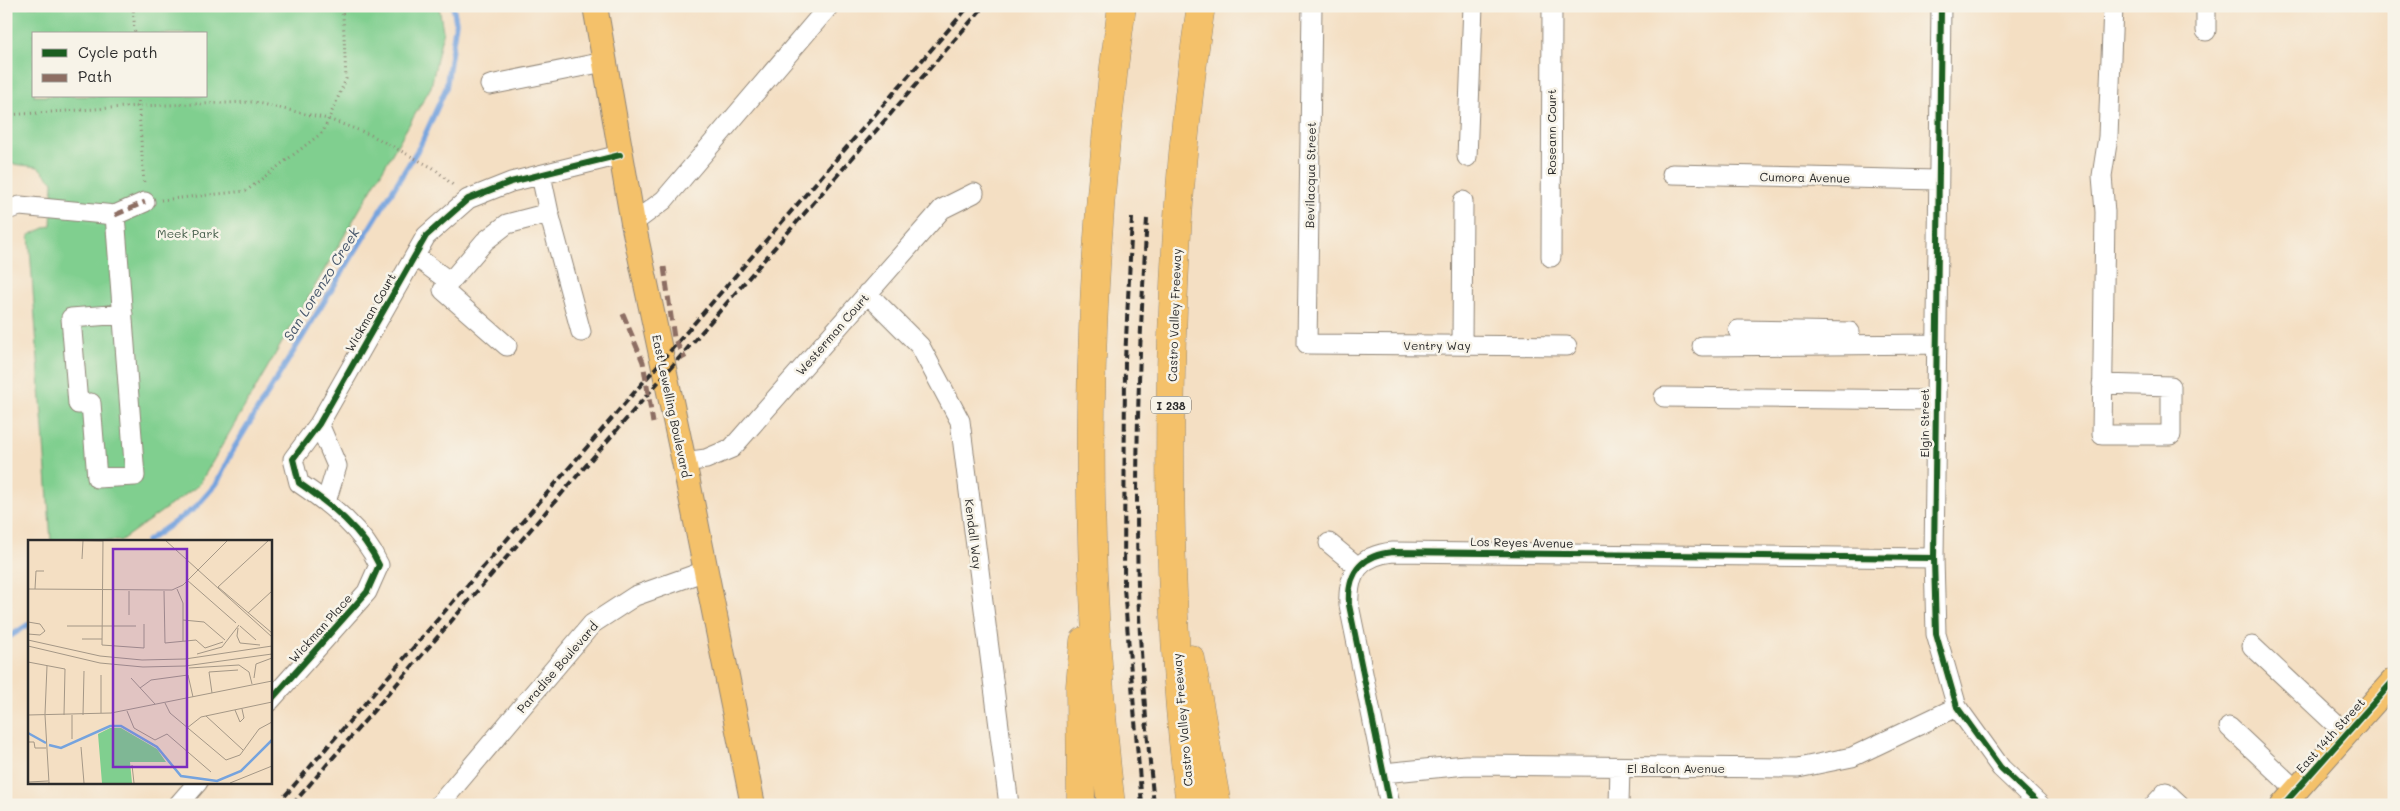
<svg xmlns="http://www.w3.org/2000/svg" width="2400" height="811" font-family="Mali,sans-serif">
	<style>
		.green { fill: #80cf8f; stroke: #567d5d; fill-rule: evenodd }
		.lines { fill: none; stroke-linecap: round; stroke-linejoin: round }
		.stream { stroke: #75a3de; stroke-width: 5.5 }
		.minor-casing { stroke: #908577; stroke-width: 21 }
		.major-casing { stroke: #908577; stroke-width: 26 }
		.highway-casing { stroke: #908577; stroke-width: 29 }
		.path { stroke: #908577; stroke-width: 3; stroke-dasharray: 1 4; stroke-linecap: butt }
		.minor { stroke: #fff; stroke-width: 19 }
		.major { stroke: #f4c16a; stroke-width: 24 }
		.highway { stroke: #f4c16a; stroke-width: 28 }
		.rail { stroke: #2b2b2b; stroke-width: 4; stroke-dasharray: 8 4; stroke-linecap: butt }
		.quiet { stroke: #8d6e63; stroke-width: 5; stroke-dasharray: 10 5; stroke-linecap: butt }
		.cycleway-casing { stroke: #f7f3e8; stroke-width: 9 }
		.cycleway { stroke: #1b5e20; stroke-width: 6 }
		.labels { text-anchor: middle; dominant-baseline: central; stroke-width: 5; stroke-linejoin: round; paint-order: stroke }
		.shield { fill: #f7f3e8; stroke: #686764; stroke-width: 1 }
		.shield-label { font-size: 11px; font-weight: bold; fill: #2b2b2b }
		.street-label { font-size: 12px; fill: #2b2b2b; stroke: #f7f3e8 }
		.park-label { font-size: 12px; fill: #445c49; stroke: #f7f3e8 }
		.water-label { font-size: 14px; font-style: italic; fill: #45556a; stroke: #f7f3e8 }
		.inset-river { fill: none; stroke: #75a3de; stroke-width: 2.5 }
		.inset-road { fill: none; stroke: #a49786; stroke-width: 1 }
		.view { fill: #7b2cbf; fill-opacity: 0.15; stroke: #7b2cbf; stroke-width: 2.5 }
		.inset-edge { fill: none; stroke: #2b2b2b; stroke-width: 2.5 }
	</style>
	<rect width="100%" height="100%" fill="#f7f3e8"/>
	<filter id="ink" filterUnits="userSpaceOnUse"><feTurbulence type="fractalNoise" baseFrequency=".02" numOctaves="2"/><feDisplacementMap in="SourceGraphic" scale="10" xChannelSelector="R" yChannelSelector="G"/><feConvolveMatrix kernelMatrix="1 2 1 2 8 2 1 2 1" color-interpolation-filters="sRGB"/></filter>
	<filter id="wash" filterUnits="userSpaceOnUse"><feTurbulence type="fractalNoise" baseFrequency=".0096" numOctaves="4" result="noise"/><feDisplacementMap in="SourceGraphic" scale="20" xChannelSelector="R" yChannelSelector="G"/><feGaussianBlur stdDeviation="1.12" result="paint"/><feColorMatrix in="noise" values="0 0 0 0 0 0 0 0 0 0 0 0 0 0 0 0 0 1.4 0 .05"/><feComposite in="paint" operator="in"/></filter>
	<g filter="url(#wash)">
		<rect width="100%" height="100%" fill="#f4dfc3"/>
		<path class="green" d="M6,6H439L443,31L431,87L199,485L120,541H51L29,235L51,225L53,182L38,167L13,164L6,166ZM34,34H206V96H34Z"/>
		<g class="lines">
			<path class="stream" d="M147,541L195,508L217,483L234,448L420,146L446,88L456,22L453,6
				M6,639L29,624"/>
		</g>
	</g>
	<g filter="url(#ink)">
		<g class="lines">
			<defs>
				<path id="minor" d="M1312,6L1307,344L1567,346
					M1941,6L1934,558L1936,634L1957,707L2001,768L2040,805
					M2206,31V6
					M490,85L604,62
					M1467,157L1473,6
					M1672,174L1937,180
					M541,175L549,213
					M6,210L20,206L115,215L135,476L97,478L91,403L78,404L71,318L123,314
					M115,215L145,202
					M633,223L664,200L829,6
					M415,256L450,282L485,241L507,224L549,213L581,332
					M1551,257L1552,6
					M450,282L443,290L507,346
					M867,293L920,346L960,421L1009,805
					M1738,330L1850,332
					M1462,345L1463,201
					M1702,346L1936,344
					M2102,384L2171,386V435H2102L2105,212L2102,176L2108,137L2113,6
					M1664,397L1936,400
					M319,424L337,466L326,502
					M684,462L706,459L732,448L942,209L974,193
					M1329,543L1358,567
					M2252,646L2346,734
					M270,701L367,592L379,565C363,530 330,504 299,483L293,459L319,424L426,236L468,199L511,182L620,155
					M2229,727L2296,790
					M1383,773L1466,765L1798,768L1852,757L1957,707
					M178,805L198,782
					M439,805L592,624L635,596L705,571
					M1390,805L1349,605C1347,573 1361,555 1393,552L1934,558
					M1619,805L1620,767
					M2154,805L2166,792L2180,805"/>
				<path id="major" d="M595,6L633,223L684,462L753,805
					M2283,805L2394,680"/>
				<path id="highway" d="M1191,659L1217,805
					M1081,805L1080,686L1084,641
					M1111,805C1080,543 1085,267 1122,6
					M1190,805C1172,661 1168,516 1171,371C1174,249 1182,127 1201,6"/>
			</defs>
			<use href="#minor" class="minor-casing"/>
			<use href="#major" class="major-casing"/>
			<use href="#highway" class="highway-casing"/>
			<path class="path" d="M133,6L135,34
				M138,96L144,184
				M6,115L139,106L253,102L328,119L369,134L435,169L455,187
				M161,200L246,191L323,132L346,79L343,15L339,6"/>
			<use href="#minor" class="minor"/>
			<use href="#major" class="major"/>
			<use href="#highway" class="highway"/>
			<path class="rail" d="M1132,218L1125,360L1124,588L1142,805
				M1147,219C1139,341 1135,464 1138,586C1140,659 1147,732 1154,805
				M277,805L969,6
				M292,805L984,6"/>
			<path class="quiet" d="M115,215L145,202
				M664,267L674,338L685,359
				M623,314L643,362L653,423"/>
			<defs>
				<path id="cycleway" d="M1941,6L1934,558L1936,634L1957,707L2001,768L2040,805
					M270,701L367,592L379,565C363,530 330,504 299,483L293,459L319,424L426,236L468,199L511,182L620,155
					M1390,805L1349,605C1347,573 1361,555 1393,552L1934,558
					M2283,805L2394,680"/>
			</defs>
			<use href="#cycleway" class="cycleway-casing"/>
			<use href="#cycleway" class="cycleway"/>
		</g>
	</g>
	<g class="labels">
		<rect class="shield" x="1151" y="396.5" width="40" height="17" rx="4"/>
		<g class="shield-label">
			<text x="1171" y="405">I 238</text>
		</g>
		<g class="street-label">
			<text transform="translate(1551 132) rotate(-90)">Roseann Court</text>
			<text transform="translate(1310 175) rotate(-89)">Bevilacqua Street</text>
			<text transform="translate(1805 177) rotate(1)">Cumora Avenue</text>
			<text transform="translate(370 312) rotate(-60)">Wickman Court</text>
			<text transform="translate(1174 315) rotate(-88)">Castro Valley Freeway</text>
			<text transform="translate(832 334) rotate(-49)">Westerman Court</text>
			<text x="1437" y="345">Ventry Way</text>
			<text transform="translate(672 406) rotate(78)">East Lewelling Boulevard</text>
			<text transform="translate(1924 423) rotate(-90)">Elgin Street</text>
			<text transform="translate(974 534) rotate(83)">Kendall Way</text>
			<text transform="translate(1522 542) rotate(1)">Los Reyes Avenue</text>
			<text transform="translate(320 628) rotate(-48)">Wickman Place</text>
			<text transform="translate(557 667) rotate(-49)">Paradise Boulevard</text>
			<text transform="translate(1182 720) rotate(-95)">Castro Valley Freeway</text>
			<text transform="translate(2330 735) rotate(-48)">East 14th Street</text>
			<text x="1676" y="768">El Balcon Avenue</text>
		</g>
		<g class="park-label">
			<text x="188" y="233">Meek Park</text>
		</g>
		<g class="water-label">
			<text transform="translate(321 284) rotate(-58)">San Lorenzo Creek</text>
		</g>
	</g>
	<g transform="translate(28 540)">
		<rect width="244" height="244" fill="#f4dfc3"/>
		<path d="M82,188H93L129,209L138,222H102L104,243H74L70,194Z" fill="#80cf8f"/>
		<path class="inset-river" d="M0,193L18,203M21,205L33,208L82,186H93L129,207L153,236L189,241L213,231L244,200"/>
		<path class="inset-road" d="M18,0L75,1M75,0L74,105L116,108V84M137,0L244,97M54,19L55,1M159,40L208,83M190,47L241,0M190,47L244,93M0,49L144,50L155,45L200,0M7,49L8,31H16M149,49L155,63V101M136,51L137,103L168,100L177,108L195,102M220,73L244,51M101,75V51M155,80L176,82L197,100M0,82L12,84L17,91L12,95L0,94M39,86H108M212,86L228,100M210,88L209,96L212,103L232,105M54,99H74M0,100L72,116L114,120L157,119L244,106M0,106L72,123L115,127L157,126L244,114M169,114L194,107L211,85M0,122L37,129L36,175M161,128L211,125L221,132L224,144M103,138L127,164M226,138L228,124L244,118M112,148L123,140L160,135L165,157M184,153L181,132L210,130M137,163L142,173L198,220L212,215L231,189L244,182M207,170L212,182L216,178L214,169M99,171L106,188L127,200L139,194L183,232M73,173V135M17,174L19,126M0,175L83,173L244,141M17,175L21,243M55,175L56,131M178,176L215,210M159,188L173,177L244,162M44,199V175M0,202H6L7,208H18M53,207L56,243M104,225L106,243M0,242L20,241M202,243L244,226"/>
		<path class="view" d="M85,9H159V227H85Z"/>
		<rect width="244" height="244" class="inset-edge"/>
	</g>
	<rect width="2400" height="811" fill="none" stroke="#f7f3e8" stroke-width="25"/>
	<rect x="32" y="32" width="175" height="65" fill="#f7f3e8" stroke="#a5a39c"/>
	<rect x="42" y="49" width="25" height="8" fill="#1b5e20" stroke="#a5a39c"/>
	<text x="78" y="58" font-size="15" fill="#2b2b2b">Cycle path</text>
	<rect x="42" y="74" width="25" height="8" fill="#8d6e63" stroke="#a5a39c"/>
	<text x="78" y="82" font-size="15" fill="#2b2b2b">Path</text>
</svg>
